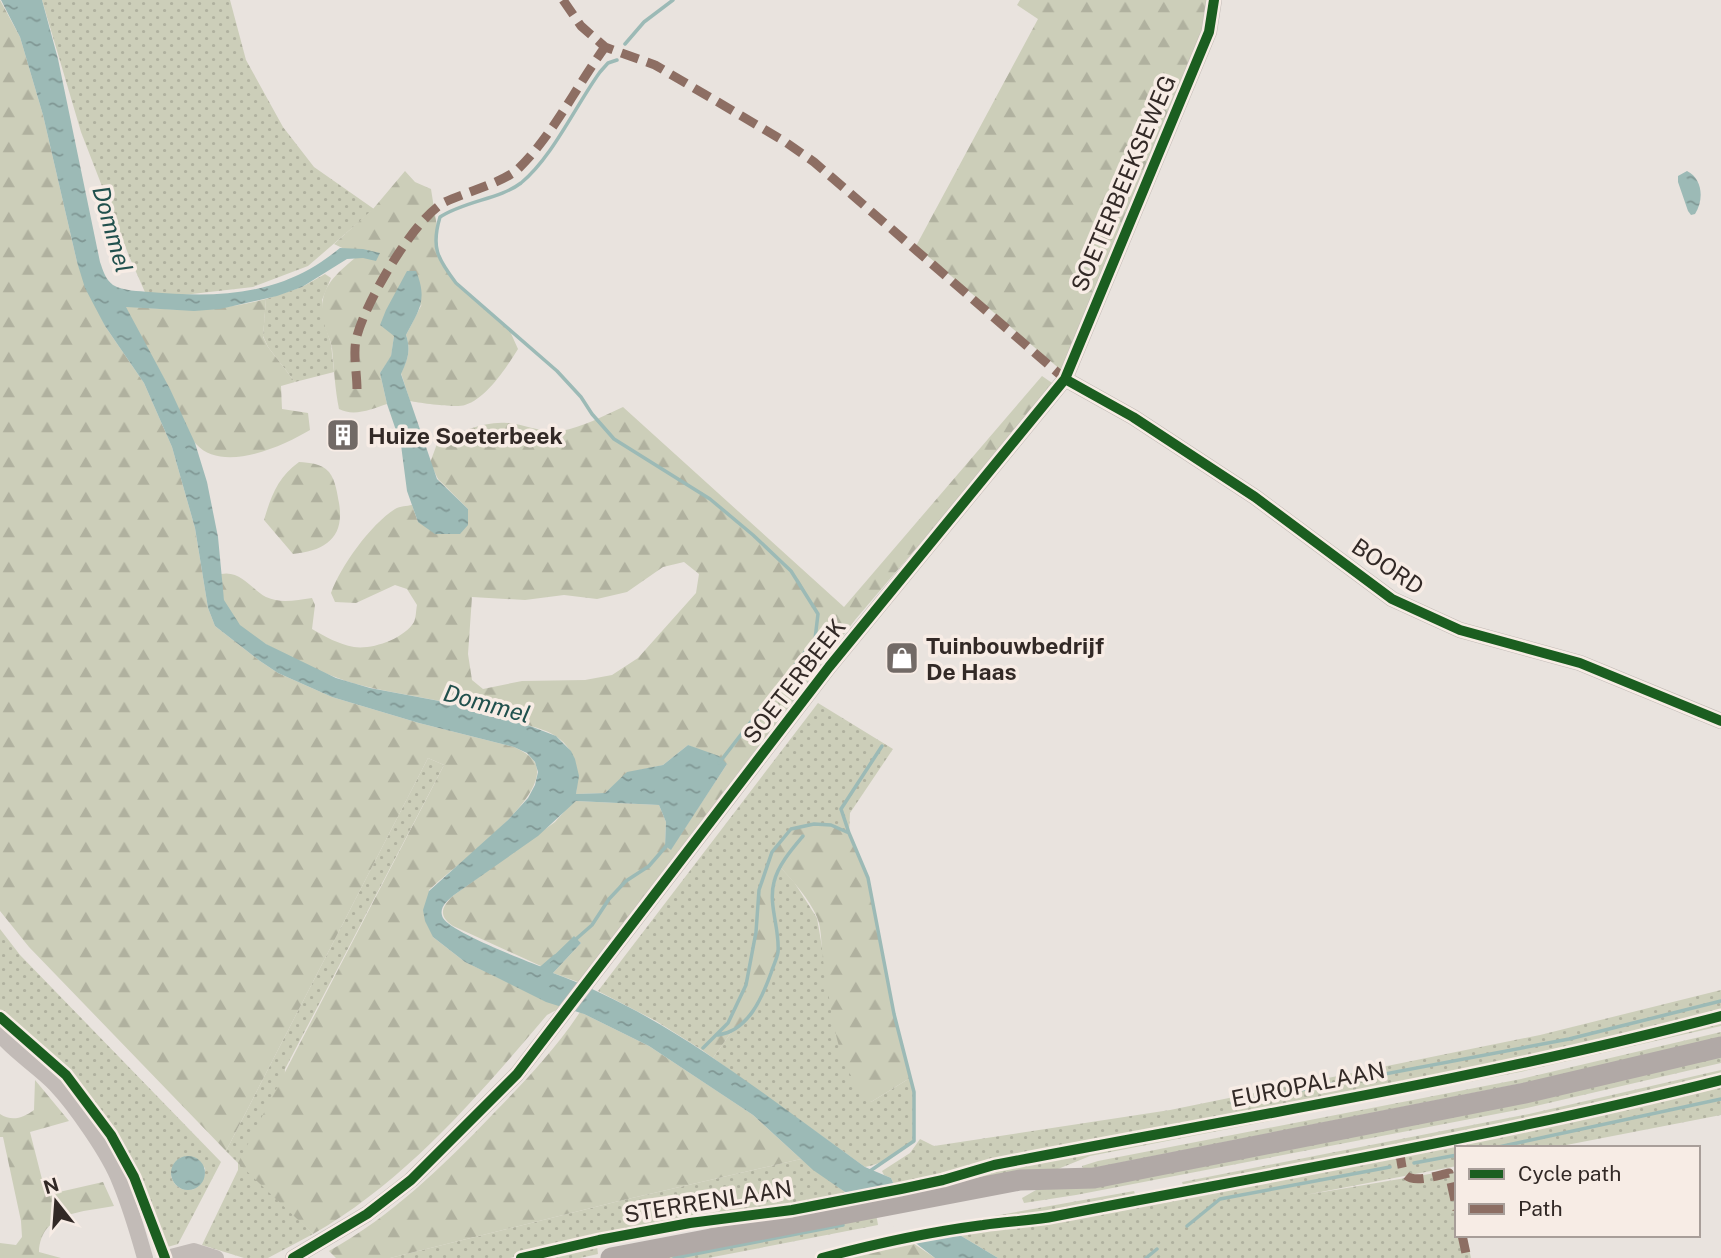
<svg xmlns="http://www.w3.org/2000/svg" width="1721" height="1258" font-family="'Public Sans',sans-serif">
	<style>
		.grass { fill: url(#grass-dots); fill-rule: evenodd }
		.forest { fill: url(#forest-firs); fill-rule: evenodd }
		.water { fill: url(#water-ripples) }
		.pier { fill: #e9e3de }
		.lines { fill: none; stroke-linecap: round; stroke-linejoin: round }
		.stream { stroke: #9cbab6; stroke-width: 3.5 }
		.minor { stroke: #c2bbb7; stroke-width: 16 }
		.major { stroke: #b1a9a6; stroke-width: 21 }
		.quiet { stroke: #8d6e63; stroke-width: 9; stroke-dasharray: 18 9; stroke-linecap: butt }
		.cycleway-casing { stroke: #f7ece5; stroke-width: 15 }
		.cycleway { stroke: #1b5e20; stroke-width: 10 }
		.labels { text-anchor: middle; dominant-baseline: central; stroke-width: 7; stroke-linejoin: round; paint-order: stroke }
		.street-label { font-size: 23px; fill: #322926; stroke: #f7ece5 }
		.poi-label { font-size: 23px; font-weight: bold; fill: #322926; stroke: #f7ece5; text-anchor: start }
		.water-label { font-size: 24px; font-style: italic; fill: #20504d; stroke: #f7ece5 }
	</style>
	<defs>
		<pattern id="grass-dots" width="8" height="8" patternUnits="userSpaceOnUse" patternTransform="scale(1.75)"><rect width="8" height="8" fill="#ccceb9"/><path d="M2 2h.1M6 6h.1" fill="none" stroke="#b0b19f" stroke-width="1.8" stroke-linecap="round"/></pattern>
		<pattern id="forest-firs" width="22" height="20" patternUnits="userSpaceOnUse" patternTransform="scale(1.75)"><rect width="22" height="20" fill="#ccceb9"/><path d="M5 1l3.5 6h-7zM16 11l3.5 6h-7z" fill="#b0b19f"/></pattern>
		<pattern id="water-ripples" width="26" height="14" patternUnits="userSpaceOnUse" patternTransform="scale(1.75)"><rect width="26" height="14" fill="#9cbab6"/><path d="M2 4q2-2 4 0t4 0M15 11q2-2 4 0t4 0" fill="none" stroke="#809794"/></pattern>
	</defs>
	<rect width="100%" height="100%" fill="#e9e3de"/>
	<path class="grass" d="M42,0H230L246,60L283,127L314,167L374,209L308,266L253,287L148,299L129,256L81,132Z
		M325,274L331,278L322,300L325,325L331,344L334,372L295,382L268,347L263,336L266,299L302,287Z
		M818,703L893,749L850,813L849,833C746,792 764,924 746,984C739,1010 721,1031 702,1050L656,1021L598,991Z
		M428,758L444,765L285,1069L282,1203L313,1234L268,1258H244L202,1245L238,1170V1163L226,1151Z
		M781,868L794,882L817,918L828,982L871,1102L910,1078L914,1092V1141C900,1152 883,1164 865,1167L713,1058L730,1034L748,1019L765,991L778,952L774,914V882Z
		M0,929L20,955L221,1162L178,1244L164,1248L156,1246C114,1148 85,1087 0,1017ZM189,1156L205,1168C206,1179 201,1182 194,1189C183,1192 174,1187 171,1176L180,1158Z
		M1721,990V1013L1517,1060L987,1163L940,1177L899,1186L894,1185L891,1178L884,1175L882,1171L910,1153L920,1139L934,1146L1170,1110L1540,1035Z
		M1721,1020V1026L1520,1072L1090,1156L1053,1171L958,1184L957,1179L981,1171L1519,1067Z
		M1721,1032V1040L1645,1059L1083,1170L1082,1166L1098,1161L1521,1079Z
		M1721,1055V1063L1527,1108L1076,1195L1024,1203L1022,1198L1043,1186Z
		M1721,1070V1077C1543,1121 1363,1154 1184,1188L1182,1182L1529,1114Z
		M1721,1084V1115L1551,1148H1457V1166L1305,1195L1453,1170L1457,1190V1235H1466L1471,1258H998L958,1234L989,1227L1033,1224L1149,1202L1151,1205L1173,1201L1172,1197L1531,1127Z
		M801,1159L845,1192L839,1198L815,1203L691,1220L608,1235L510,1258H390L619,1201Z
		M1134,1191L1136,1197C1090,1206 1043,1219 995,1220L994,1216Z
		M876,1213L878,1225L708,1258H644Z
		M786,1214L726,1229L696,1228L695,1226L597,1246L598,1254L580,1258H535L670,1230Z"/>
	<path class="forest" d="M0,0L20,37L43,115L77,262L105,326L144,383L172,447L195,528L208,608L215,626L260,661L278,673L332,697L419,723L514,747C522,751 531,755 535,763C553,797 451,868 429,890L433,937L465,962L562,1007L547,1015C478,1096 406,1181 313,1234L238,1163L444,765L428,758L226,1151L29,947L0,911Z
		M1020,0H1214L1209,32L1062,371L916,246L1038,19L1017,5Z
		M405,171L415,182L431,189L437,227L435,246L446,270L456,283L509,329L518,349C507,367 486,399 465,405C455,408 420,403 410,401L401,373C408,360 411,349 406,335L422,304L394,336L391,357L380,373L387,404C372,409 354,417 339,409C335,389 334,369 332,348C331,341 327,334 325,327C316,292 330,279 355,258H363L334,244L373,209Z
		M266,299L263,337L268,347L295,382L281,386L282,409L308,413L310,430C283,446 223,474 196,444C186,434 176,401 168,386C156,362 134,331 125,306C176,311 216,312 266,299Z
		M1042,376L1055,385L855,620L578,982L553,973L581,943L574,937L543,967L453,926C438,916 441,907 454,895L555,822L570,805L576,801L659,805L666,822L665,846L671,849L727,764L688,745L663,765L627,773L605,793L576,794C579,773 576,750 557,737C549,731 537,728 528,725C478,705 424,699 372,688C340,681 311,668 282,653C260,641 232,627 224,601C222,593 222,583 221,574C241,570 251,589 266,597C281,604 296,600 312,598L315,605L312,629C326,637 338,644 354,647C371,650 404,639 414,622C416,618 416,610 417,605L407,589L395,585L356,603L335,602L331,593C341,566 370,525 395,509C400,506 407,506 412,505L418,522L468,509L438,479L430,463L438,441C459,433 484,421 507,423C525,424 543,434 561,431C583,427 603,416 623,407L844,607ZM684,562L699,574L696,593L638,658L612,675L585,680L522,681L483,689L472,680L468,654L472,597L525,600L564,595L597,599L627,592L663,567Z
		M299,462C310,463 321,463 329,472C336,481 337,493 339,503C345,538 325,551 293,554L264,520C271,496 278,477 299,462Z
		M814,824L831,825L849,833L868,878L894,1014L910,1078L871,1102C833,1066 832,1008 823,960C821,946 822,929 817,917C809,899 794,882 781,868L774,882V914L778,952L765,992L748,1019L730,1034L713,1058L702,1050L728,1023L746,985L756,932L759,890L772,852L791,829Z
		M580,1012L649,1046L714,1089L753,1115L801,1159L619,1201L390,1258H336L329,1251C392,1216 443,1166 493,1114C524,1082 555,1050 580,1012Z
		M35,1080L69,1121L30,1132L46,1195L103,1182L114,1206C84,1212 41,1211 39,1252L61,1258H0V1243L16,1245L22,1237L21,1221L3,1137H0V1114C12,1122 23,1118 34,1110Z
		M910,1241L935,1258H833Z"/>
	<path class="water" d="M1,0H42L58,59L100,262C103,270 105,279 113,285C123,291 139,291 150,292C195,296 241,297 284,281C305,273 323,262 340,248L363,249L380,253L376,261L363,258L347,259L302,287L277,296L220,309L194,311L126,307L170,389L195,443L207,482L218,537L224,600L240,625L266,644L336,678L370,688L466,706L507,717L556,736L571,751L575,759L579,776L576,794L605,793L627,772L663,765L688,745L719,756L727,764L671,850L665,846L666,822L659,805L576,801L538,836L454,895C447,901 438,908 443,918C451,932 524,960 542,967L574,936L581,943L553,973C670,1016 765,1096 865,1167L891,1178L894,1185L958,1234L998,1258H935L851,1193L845,1192L813,1170L753,1115L649,1046L584,1014L546,1002L496,977L465,962L433,937L425,921L423,910L429,891L508,820L528,798L535,785L538,772L535,762L527,753L514,747L419,723L332,697L278,673L260,661L215,626L208,608L195,528L172,447L144,383L105,326L85,288L77,262L43,115L20,37Z
		M1687,171C1703,179 1704,200 1695,214L1691,215L1688,211L1678,182V176Z
		M407,271H416C428,300 419,310 406,335C411,349 408,360 401,374L437,479L468,509V525L460,534H435L418,522L407,491L401,445L387,404L380,373L391,356L394,336L380,325L386,310Z
		M171 1173a17 17 0 1 1 34 0a17 17 0 1 1-34 0Z"/>
	<path class="pier" d="M896,1185L958,1233L912,1242L851,1193Z"/>
	<g class="lines">
		<path class="stream" d="M625,44L644,22L673,0
			M617,60L608,63L600,72C576,105 552,158 521,183C500,199 464,201 440,217C431,247 437,258 456,283L557,371L581,397L592,414L614,439L710,499L753,535L791,571L818,614L815,639L719,763
			M849,833L841,809L882,746
			M575,940L592,925L609,899L626,881L649,866L668,844
			M540,969L555,956
			M718,1035C748,1031 762,998 771,973C773,966 777,959 778,952C780,929 768,905 774,882C778,865 792,849 803,836
			M703,1048L728,1023L746,985L756,932L759,890L772,852L791,829L814,824L831,825L849,833L868,878L894,1014L914,1092V1141L870,1171
			M1232,1103L1569,1039L1721,1001
			M1494,1148L1721,1099
			M1414,1163L1457,1155
			M1187,1226L1220,1199L1390,1167
			M674,1258L843,1225
			M1146,1258L1157,1249"/>
		<path class="minor" d="M1065,379L1133,417L1255,497L1392,599L1460,630L1580,663L1721,721
			M0,1034C13,1051 39,1067 55,1084C75,1105 110,1155 120,1182C130,1206 138,1233 145,1258
			M167,1258L194,1251L216,1258
			M293,1258L367,1214L411,1180L517,1074L829,667L1065,379L1209,32L1214,0"/>
		<path class="major" d="M611,1258L1020,1180L1094,1178L1525,1093L1721,1047"/>
		<path class="quiet" d="M563,0L581,26L605,47L655,65L784,141L814,162L1065,379
			M357,389C357,373 353,355 356,340C363,306 414,218 445,202C464,193 504,182 518,169C553,135 576,87 605,47
			M1399,1150C1401,1157 1401,1167 1404,1173C1411,1185 1438,1175 1449,1173L1457,1210
			M1462,1235L1467,1258"/>
		<defs>
			<path id="cycleway" d="M1065,379L1133,417L1255,497L1392,599L1460,630L1580,663L1721,721
				M0,1017L66,1075L111,1135L134,1177L165,1258
				M293,1258L367,1214L411,1180L517,1074L829,667L1065,379L1209,32L1214,0
				M521,1258L599,1240L690,1223L792,1210L901,1189L943,1180L994,1165C1237,1118 1482,1079 1721,1016
				M822,1258C874,1244 929,1232 983,1225C1007,1221 1032,1221 1056,1216C1278,1173 1502,1135 1721,1080"/>
		</defs>
		<use href="#cycleway" class="cycleway-casing"/>
		<use href="#cycleway" class="cycleway"/>
	</g>
	<defs>
		<symbol id="building-square" viewBox="-11 -11 22 22"><rect x="-9" y="-9" width="18" height="18" rx="4" fill="#726a66" stroke="#f7ece5"/><path d="M-4-6H4V6H1V3H-1V6H-4ZM-2.5-4.3h1.7v1.8h-1.7ZM.8-4.3h1.7v1.8H.8ZM-2.5-1h1.7V.8h-1.7ZM.8-1h1.7V.8H.8Z" fill="#fff"/></symbol>
		<symbol id="shop-square" viewBox="-11 -11 22 22"><rect x="-9" y="-9" width="18" height="18" rx="4" fill="#726a66" stroke="#f7ece5"/><path d="M-5-2.5h2.3a2.7 3.5 0 0 1 5.4 0H5L5.5 6h-11ZM-1.5-2.5h3a1.5 2.3 0 0 0-3 0Z" fill="#fff"/></symbol>
	</defs>
	<g fill-rule="evenodd">
		<use href="#building-square" x="324" y="416" width="38" height="38"/>
		<use href="#shop-square" x="883" y="639" width="38" height="38"/>
	</g>
	<g class="labels">
		<g class="street-label">
			<text transform="translate(1123 183) rotate(-67)">SOETERBEEKSEWEG</text>
			<text transform="translate(1388 566) rotate(34)">BOORD</text>
			<text transform="translate(794 681) rotate(-52)">SOETERBEEK</text>
			<text transform="translate(1308 1084) rotate(-11)">EUROPALAAN</text>
			<text transform="translate(708 1201) rotate(-9)">STERRENLAAN</text>
		</g>
		<g class="poi-label">
			<text x="368" y="435">Huize Soeterbeek</text>
			<text x="926" y="645">Tuinbouwbedrijf<tspan x="926" dy="26">De Haas</tspan></text>
		</g>
		<g class="water-label">
			<text transform="translate(113 229) rotate(74)">Dommel</text>
			<text transform="translate(487 703) rotate(15)">Dommel</text>
		</g>
	</g>
	<rect x="1455" y="1146" width="245" height="91" fill="#f7ece5" stroke="#a89e99" stroke-width="2"/>
	<rect x="1469" y="1169" width="35" height="10" fill="#1b5e20" stroke="#a89e99" stroke-width="2"/>
	<text x="1518" y="1181" font-size="21" fill="#322926">Cycle path</text>
	<rect x="1469" y="1204" width="35" height="10" fill="#8d6e63" stroke="#a89e99" stroke-width="2"/>
	<text x="1518" y="1216" font-size="21" fill="#322926">Path</text>
	<g transform="translate(56 1202) rotate(343)" stroke="#f7ece5" stroke-width="5" paint-order="stroke">
	<path d="M0-5L12 26L0 18L-12 26Z" fill="#322926"/>
	<text y="-10" font-size="19" font-weight="bold" text-anchor="middle" fill="#322926">N</text>
	</g>
</svg>
